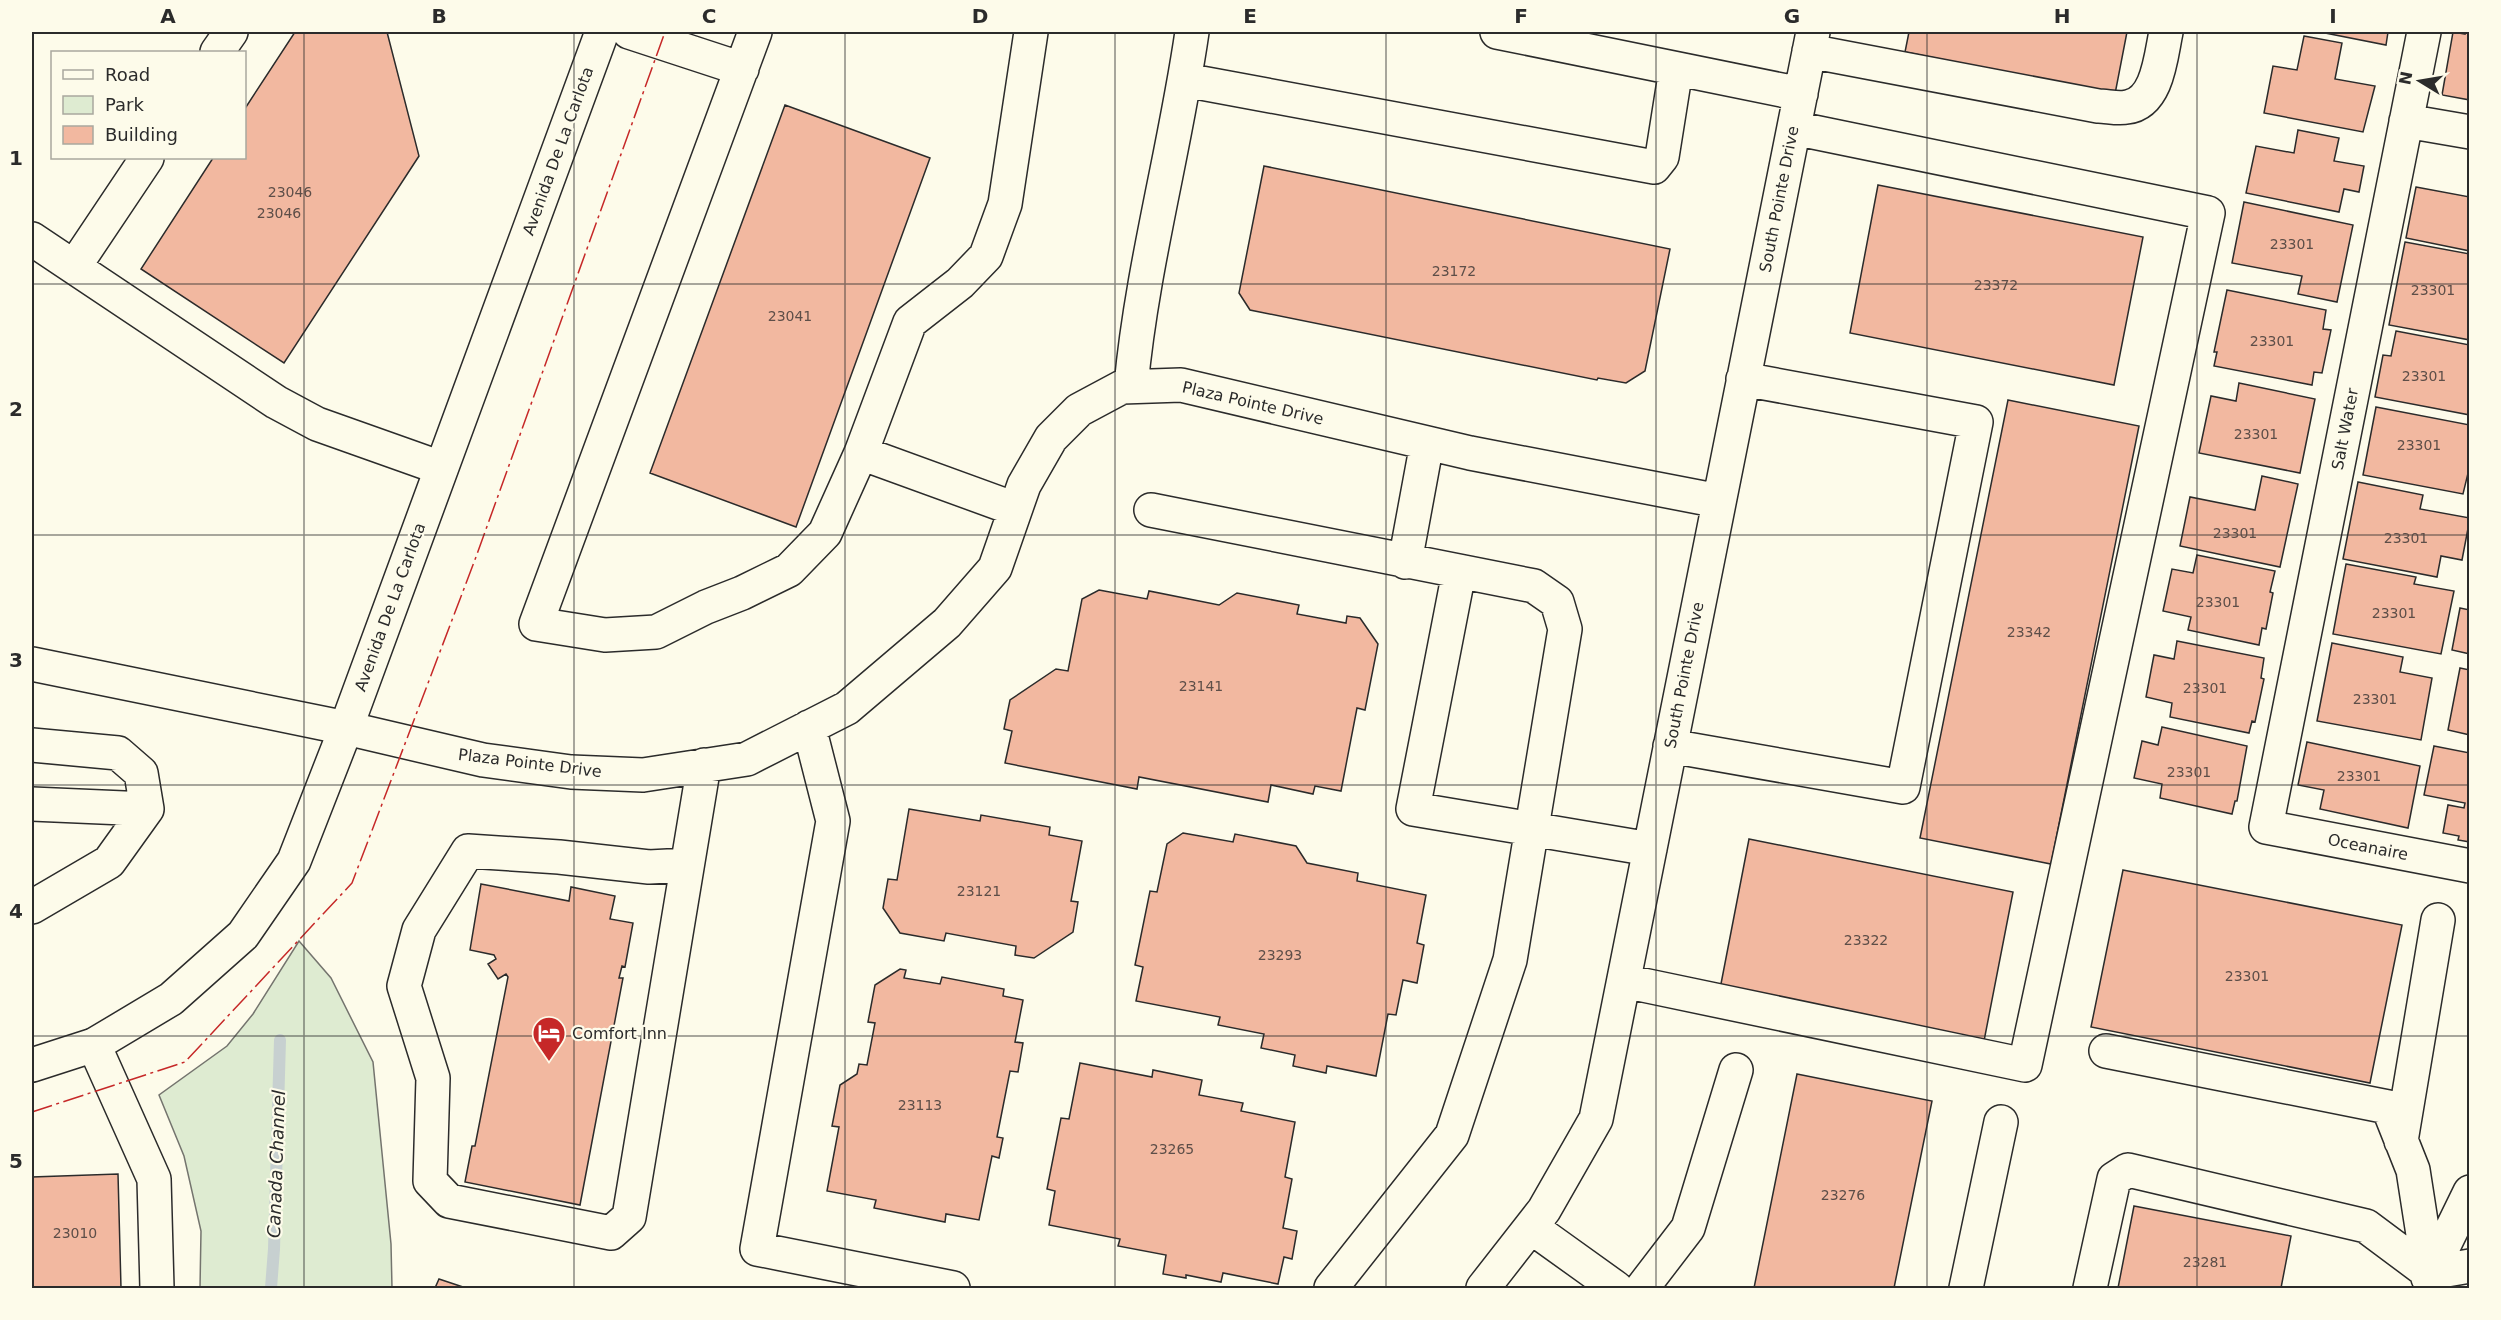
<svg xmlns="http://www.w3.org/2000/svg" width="2501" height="1320" font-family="'DejaVu Sans',sans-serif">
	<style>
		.green { fill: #deebd1; stroke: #74746e; stroke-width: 1.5 }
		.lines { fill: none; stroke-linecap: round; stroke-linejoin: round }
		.stream { stroke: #c7d0d0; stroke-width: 12 }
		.building { fill: #f2b8a0; stroke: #2b2b2b; stroke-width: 1.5 }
		.minor-casing { stroke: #2b2b2b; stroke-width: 36 }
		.major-casing { stroke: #2b2b2b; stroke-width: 36 }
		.minor { stroke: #fdfbea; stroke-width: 33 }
		.major { stroke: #fdfbea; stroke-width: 33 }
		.power { stroke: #c62828; stroke-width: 1.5; stroke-dasharray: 21 4.5 3 4.5; stroke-linecap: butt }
		.grid { fill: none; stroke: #2b2b2b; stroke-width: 1.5; stroke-opacity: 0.55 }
		.labels { text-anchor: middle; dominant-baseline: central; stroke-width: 4.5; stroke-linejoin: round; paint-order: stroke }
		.number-label { font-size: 14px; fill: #5d4e48 }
		.street-label { font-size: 16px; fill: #2b2b2b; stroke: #fdfbea }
		.poi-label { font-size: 16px; fill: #2b2b2b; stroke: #fdfbea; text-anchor: start }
		.water-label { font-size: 18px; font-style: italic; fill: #2b2b2b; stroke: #fdfbea }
		.neatline { fill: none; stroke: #2b2b2b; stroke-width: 2 }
		.grid-label { font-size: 20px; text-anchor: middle; font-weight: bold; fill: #2b2b2b }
	</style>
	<rect width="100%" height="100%" fill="#fdfbea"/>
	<path class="green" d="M299,941L331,978L373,1062L391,1244L392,1288H200L201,1231L184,1156L159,1095L227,1046L253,1014Z"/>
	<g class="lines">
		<path class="stream" d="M271,1288L274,1249L280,1040"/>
	</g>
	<path class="building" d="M295,32H387L419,156L284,363L141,269L213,158H244V110Z
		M1909,32H2127L2115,94L1905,52Z
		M2320,32H2388L2386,45Z
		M2453,32L2465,34V32H2470V100L2442,95Z
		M2304,36L2342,43L2335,79L2375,86L2363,132L2264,113L2273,66L2297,70Z
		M785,105L930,158L796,527L650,473Z
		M2298,130L2339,138L2334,161L2364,166L2359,192L2344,189L2339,212L2246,193L2256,146L2294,153Z
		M1264,166L1670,249L1645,371L1626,383L1598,378L1597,380L1250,310L1239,293Z
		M1878,185L2143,237L2114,385L1850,333Z
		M2416,187L2470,197V251L2406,238Z
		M2244,202L2353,225L2337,302L2298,294L2302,276L2232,263Z
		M2405,242L2470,254V340L2389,325Z
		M2227,290L2326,310L2323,329L2331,330L2322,373L2314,372L2312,385L2214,366L2217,352H2214Z
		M2396,331L2470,345V415L2375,397L2383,355L2391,356Z
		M2239,383L2315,399L2300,473L2199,453L2211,396L2236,401Z
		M2008,400L2139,426L2051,864L1920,838Z
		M2376,407L2470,425V465L2463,494L2363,475Z
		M2262,476L2298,484L2280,567L2180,546L2190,497L2255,510Z
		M2358,482L2423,495L2420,509L2470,518L2462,560L2441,556L2437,577L2343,559Z
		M2197,555L2275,571L2270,592L2273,593L2266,629L2262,628L2259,645L2188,630L2191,617L2163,611L2172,569L2193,573Z
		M2346,564L2416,577L2414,584L2454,591L2441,654L2333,634Z
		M1099,590L1147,599L1149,591L1219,605L1237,593L1299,605L1297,614L1346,623L1347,616L1360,618L1378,644L1365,710L1357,708L1341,791L1315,786L1313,794L1271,785L1268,802L1139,777L1137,789L1005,763L1012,731L1004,729L1010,700L1056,669L1068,671L1082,599Z
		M2460,608L2470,610V654L2452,650Z
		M2177,641L2264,658L2261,678L2264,679L2255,722L2252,721L2249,733L2170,717L2172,703L2146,697L2154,655L2174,659Z
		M2332,643L2403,657L2400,672L2432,678L2421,740L2317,721Z
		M2460,668L2470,670V735L2448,730Z
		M2162,727L2247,746L2237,801H2235L2232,814L2160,798L2162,784L2134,778L2142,741L2158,745Z
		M2307,742L2420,766L2408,828L2320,809L2324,790L2298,785Z
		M2434,746L2470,753V842L2458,840L2459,836L2443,833L2448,805L2464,808L2465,803L2424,795Z
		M909,809L980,821L981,815L1050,827L1049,835L1082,841L1071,901L1078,902L1073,932L1034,958L1015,955L1016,946L946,933L944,941L900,933L883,908L888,879L897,880Z
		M1183,833L1233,842L1235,834L1296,846L1307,863L1358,873L1357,881L1426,895L1417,943L1424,945L1417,983L1403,980L1396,1015L1388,1014L1376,1076L1327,1066L1326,1073L1293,1066L1295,1055L1261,1048L1264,1034L1218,1025L1220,1017L1136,1001L1143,967L1135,965L1150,891L1157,892L1167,844Z
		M1749,839L2013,892L1984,1041L1720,989Z
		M2123,870L2402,925L2370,1083L2091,1027Z
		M481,884L569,901L571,887L615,896L610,919L633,923L625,967L622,966L619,978H623L580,1205L465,1182L472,1146H475L508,977L506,974L498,979L488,964L496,959L494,955L470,950Z
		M900,969L906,970L904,978L940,984L942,977L1004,989L1003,996L1023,1000L1015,1042L1023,1043L1018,1072L1010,1071L997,1137L1003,1138L999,1158L992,1156L979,1220L946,1214L945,1222L874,1208L876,1200L827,1191L839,1127L832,1126L840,1085L857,1074L859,1064L867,1065L875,1023L868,1022L875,985Z
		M1080,1063L1152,1077L1153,1070L1202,1080L1199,1095L1243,1103L1241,1111L1295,1122L1285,1177L1292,1179L1283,1228L1297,1231L1292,1259L1284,1257L1278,1284L1223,1273L1221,1282L1186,1275V1278L1163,1274L1166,1255L1118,1246L1120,1239L1049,1225L1055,1191L1047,1189L1061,1118L1069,1119Z
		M1797,1074L1932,1101L1894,1288H1754Z
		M118,1174L121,1288H32V1177Z
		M2134,1206L2291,1236L2281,1288H2118Z
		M439,1279L466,1288H435Z"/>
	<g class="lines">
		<defs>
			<path id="minor" d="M629,32L742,69
				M755,32L536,624L605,635L656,632L706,607L742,593L789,570L825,533L861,453L910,322L960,283L986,256L1005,204L1031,32
				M1497,32L1801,94
				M2424,32L2266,827L2470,866
				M1809,51L2098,106C2107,106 2118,109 2127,107C2158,103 2161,55 2166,32
				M217,52L231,32
				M1185,80L1654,167L1662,157L1676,69
				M2406,121L2470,132
				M32,239L276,402L317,424L441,468
				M74,267L147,158
				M1131,386C1142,267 1175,150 1192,32
				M861,453L1015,509
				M1151,510L1534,586L1557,602L1565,629L1510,960L1452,1135L1331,1288
				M1405,562L1427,443
				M1459,572L1413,809L1650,849
				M32,664L346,728L483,760L571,772L643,775L747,759L847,708L947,623L995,568L1024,485L1051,438L1079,410L1122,387L1181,385L1470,453L1719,501
				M809,727L833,821L757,1249L953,1288
				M32,745L118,753L141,773L147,809L109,862L32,907
				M1670,746L1903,787L1976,422L1743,379
				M32,804L147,809
				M687,865L649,867L559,857L468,851L419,930L404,986L433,1078L430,1181L449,1201L611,1233L629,1217L704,765
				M1624,981L2025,1065L2208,213L1794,128
				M94,1045L154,1179L157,1288
				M2106,1051L2388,1107L2413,1170L2429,1273
				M2401,1141L2438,920
				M1531,1227L1616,1288
				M2428,1278L2470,1192
				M1483,1288L1544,1210L1596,1119L1813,32
				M1642,1288L1688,1228L1736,1070
				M1966,1288L2001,1122
				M2090,1288L2114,1179L2128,1170L2366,1226L2429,1273L2470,1266"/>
			<path id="major" d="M32,1065L94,1045L171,999L243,935L294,861L346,728L602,32"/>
		</defs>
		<use href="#minor" class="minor-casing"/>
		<use href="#major" class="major-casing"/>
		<use href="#minor" class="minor"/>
		<use href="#major" class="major"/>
		<path class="power" d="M32,1112L185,1062L352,883L476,557L665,32"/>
	</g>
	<path class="grid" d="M304,32V1288M574,32V1288M845,32V1288M1115,32V1288M1386,32V1288M1656,32V1288M1927,32V1288M2197,32V1288M32,284H2470M32,535H2470M32,785H2470M32,1036H2470"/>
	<defs>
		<symbol id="hotel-pin" viewBox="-11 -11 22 30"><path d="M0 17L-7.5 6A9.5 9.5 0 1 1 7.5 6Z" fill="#c62828" stroke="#fdfbea"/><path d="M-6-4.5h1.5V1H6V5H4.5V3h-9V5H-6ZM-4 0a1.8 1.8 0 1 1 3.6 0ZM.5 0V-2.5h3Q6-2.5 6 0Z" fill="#fff"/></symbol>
	</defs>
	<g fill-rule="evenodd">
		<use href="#hotel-pin" x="530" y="1014" width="38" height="52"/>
	</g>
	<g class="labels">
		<g class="number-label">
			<text x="290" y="192">23046</text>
			<text x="279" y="213">23046</text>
			<text x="2292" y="244">23301</text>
			<text x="1454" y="271">23172</text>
			<text x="1996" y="285">23372</text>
			<text x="2433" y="290">23301</text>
			<text x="790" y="316">23041</text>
			<text x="2272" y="341">23301</text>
			<text x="2424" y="376">23301</text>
			<text x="2256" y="434">23301</text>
			<text x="2419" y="445">23301</text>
			<text x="2235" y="533">23301</text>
			<text x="2406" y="538">23301</text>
			<text x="2218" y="602">23301</text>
			<text x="2394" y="613">23301</text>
			<text x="2029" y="632">23342</text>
			<text x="1201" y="686">23141</text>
			<text x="2205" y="688">23301</text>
			<text x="2375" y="699">23301</text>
			<text x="2189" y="772">23301</text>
			<text x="2359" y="776">23301</text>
			<text x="979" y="891">23121</text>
			<text x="1866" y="940">23322</text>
			<text x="1280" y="955">23293</text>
			<text x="2247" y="976">23301</text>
			<text x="920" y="1105">23113</text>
			<text x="1172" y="1149">23265</text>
			<text x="1843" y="1195">23276</text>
			<text x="75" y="1233">23010</text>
			<text x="2205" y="1262">23281</text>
		</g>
		<g class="street-label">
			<text transform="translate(558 151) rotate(-70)">Avenida De La Carlota</text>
			<text transform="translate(1779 199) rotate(-79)">South Pointe Drive</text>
			<text transform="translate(1253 403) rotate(13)">Plaza Pointe Drive</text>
			<text transform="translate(2345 429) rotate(-79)">Salt Water</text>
			<text transform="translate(390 607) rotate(-70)">Avenida De La Carlota</text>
			<text transform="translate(1684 675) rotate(-79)">South Pointe Drive</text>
			<text transform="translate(530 763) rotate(7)">Plaza Pointe Drive</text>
			<text transform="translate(2368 847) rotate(11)">Oceanaire</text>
		</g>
		<g class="poi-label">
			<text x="572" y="1033">Comfort Inn</text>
		</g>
		<g class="water-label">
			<text transform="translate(276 1164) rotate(-88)">Canada Channel</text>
		</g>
	</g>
	<rect width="2501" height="1320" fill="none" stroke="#fdfbea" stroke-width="66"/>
	<rect x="51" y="51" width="195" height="108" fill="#fdfbea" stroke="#a9a89e" stroke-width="1.5"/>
	<rect x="63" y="70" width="30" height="9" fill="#fdfbea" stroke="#a9a89e" stroke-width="1.5"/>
	<text x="105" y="81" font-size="18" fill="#2b2b2b">Road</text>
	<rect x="63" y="96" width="30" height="18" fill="#deebd1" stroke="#a9a89e" stroke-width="1.5"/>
	<text x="105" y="111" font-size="18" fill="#2b2b2b">Park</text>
	<rect x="63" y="126" width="30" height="18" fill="#f2b8a0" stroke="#a9a89e" stroke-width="1.5"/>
	<text x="105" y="141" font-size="18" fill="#2b2b2b">Building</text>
	<g transform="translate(2420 81) rotate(281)" stroke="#fdfbea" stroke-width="4.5" paint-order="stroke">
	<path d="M0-4.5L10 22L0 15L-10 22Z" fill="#2b2b2b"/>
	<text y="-9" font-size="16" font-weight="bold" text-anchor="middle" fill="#2b2b2b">N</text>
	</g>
	<rect x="33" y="33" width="2435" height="1254" class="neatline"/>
	<g class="grid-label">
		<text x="168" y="23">A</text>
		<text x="439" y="23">B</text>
		<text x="709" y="23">C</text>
		<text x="980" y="23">D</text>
		<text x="1250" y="23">E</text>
		<text x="1521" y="23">F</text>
		<text x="1792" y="23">G</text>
		<text x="2062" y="23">H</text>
		<text x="2333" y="23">I</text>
		<text x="16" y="165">1</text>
		<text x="16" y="416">2</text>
		<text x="16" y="667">3</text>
		<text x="16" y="918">4</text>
		<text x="16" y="1168">5</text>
	</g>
</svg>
